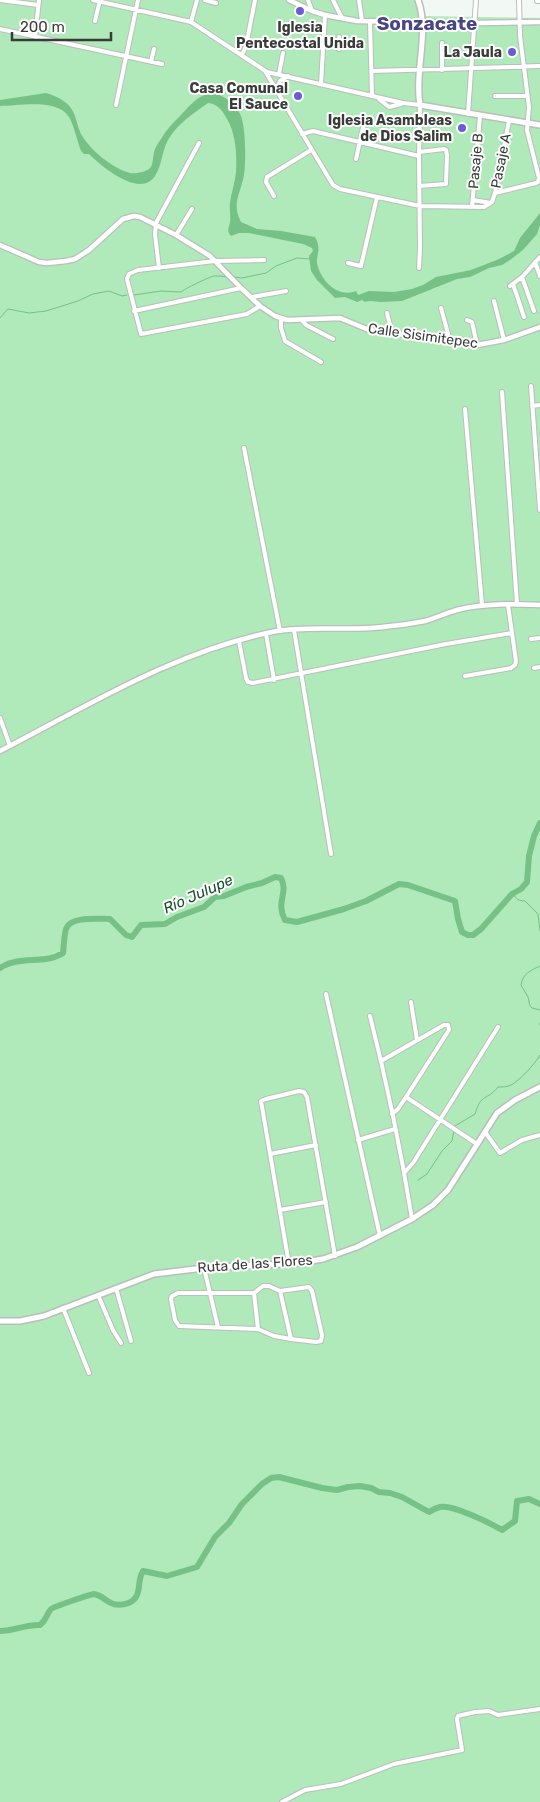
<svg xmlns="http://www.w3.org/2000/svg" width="540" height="1802" font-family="Rubik,sans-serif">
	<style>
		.green { fill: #b0e9ba }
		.water { fill: #76c286 }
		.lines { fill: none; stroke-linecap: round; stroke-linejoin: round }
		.stream { stroke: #76c286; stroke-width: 1 }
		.river { stroke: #76c286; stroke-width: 6 }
		.minor-casing { stroke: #b9bfba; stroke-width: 6 }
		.tertiary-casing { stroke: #b9bfba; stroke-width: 7 }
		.secondary-casing { stroke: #b9bfba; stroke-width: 8 }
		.minor { stroke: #fff; stroke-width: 4 }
		.tertiary { stroke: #fff; stroke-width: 4.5 }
		.secondary { stroke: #fff; stroke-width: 5 }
		.poi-dot { fill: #6b5cd6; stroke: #fff; stroke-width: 2 }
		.labels { text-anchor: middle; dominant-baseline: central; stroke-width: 4; stroke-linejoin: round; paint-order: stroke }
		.poi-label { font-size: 14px; font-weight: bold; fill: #3a3c3a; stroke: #fff; text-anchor: end }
		.street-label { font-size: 14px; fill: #3a3c3a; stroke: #fff }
		.water-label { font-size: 15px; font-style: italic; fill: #184f28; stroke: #fff }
		.district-label { font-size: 19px; font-weight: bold; fill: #494683; stroke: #fff }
	</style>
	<rect width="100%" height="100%" fill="#f2f8f3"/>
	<path class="green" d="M0,0H415L423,16L540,18V1802H0Z"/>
	<path class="water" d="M46,93C59,97 71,103 75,116C77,122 78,128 81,134C89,149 113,169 130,173C136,174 147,172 151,167C153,163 153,157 154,152C155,148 158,143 161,139C166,130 173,123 180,116C194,101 207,84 228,100C232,104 238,109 240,114C246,125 246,162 244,175C241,193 231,203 241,222L257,229L281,231L315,237C323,251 314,256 318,267C323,283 339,298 356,291L358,295L369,291L394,292L412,289L423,285L436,277L471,270L499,259L514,251L520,238L540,213V225L537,234L523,250L510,260L502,265L489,268L470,277L457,279L402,301C395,301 388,302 381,302C375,302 371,300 365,302L362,300L357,302L345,297L335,298L317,280L311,271L309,256L313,251L312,248L303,244L249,233H239L231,236C226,230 229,229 230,222C231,216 229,209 230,203C231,193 235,183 236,172C237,155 236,134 227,119C222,110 218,104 208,103C193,114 178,123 168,140C162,151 162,165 155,176C140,199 101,166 89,154H84L81,151C77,140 74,126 69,117C57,98 19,106 0,106V100Z"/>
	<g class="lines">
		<path class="stream" d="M234,277L242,278L266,273L276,266L297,258L310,259
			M134,295L161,291L181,292C184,289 209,277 214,276C218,276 223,276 227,277
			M0,318L8,309L29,313L46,311L78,301L93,294L109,291L122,296L127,295
			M513,894C516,899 519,901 525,901L538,914L540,931
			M540,966C530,971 523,973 521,985L528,997L530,1006L532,1008L540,1010
			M540,1023V1025
			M455,1126L475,1114C481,1093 487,1101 498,1087C502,1087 507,1087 511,1085C518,1082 536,1063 540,1055
			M418,1180L427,1174L442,1151L452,1141L454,1130"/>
		<path class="river" d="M0,968C19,955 45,965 63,953C64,945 64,936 66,929C70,916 98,919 110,919L126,935L132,937L141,925L165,924L177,917L204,907L215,897L224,896L246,887L262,883L275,877L281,878C289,894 275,901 285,920L297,922L344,909L366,901L399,884L408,885L455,901L458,919L462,932L468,935H473L481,929L512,894L521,889L527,882L529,856L534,836L540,823
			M0,1631C14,1631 27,1624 40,1625C47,1620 46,1614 51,1609C53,1607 91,1594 94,1594C101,1595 106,1601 111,1603C118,1607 132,1604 136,1597C141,1589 137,1581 143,1571L167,1576L197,1567L215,1537L229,1523L242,1504L262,1484L271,1478L279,1477L322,1488L337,1490L348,1487L360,1486L371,1488L379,1492L390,1493L402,1497L429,1512C432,1510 436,1508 440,1507C452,1504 490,1523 502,1530L515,1521L517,1501L529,1499L540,1504"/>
		<defs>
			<path id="minor" d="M0,0L38,5
				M93,0L191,22L267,72L403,103L420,105L419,156L420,248L419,268
				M205,0L216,3
				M308,0L312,11
				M333,0L342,18
				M359,0L362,21
				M537,1H540
				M95,21L100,0
				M191,22L197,0
				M370,22L372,96
				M0,29L162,64
				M35,37L39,0
				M339,49V37
				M242,55L246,46L255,0
				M151,62L154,49
				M442,70V43
				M265,71L333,185L340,189L420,206L484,207L492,202L495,193L509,121
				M372,71L540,66
				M279,74L283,53
				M321,84L325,15
				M276,90L280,81L288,76
				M495,96H527
				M379,99L389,107L401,104
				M116,105L138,0
				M468,114L476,0
				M302,134L313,131L419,156
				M419,152L444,149L446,150L447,155L446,184L419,186
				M356,159L364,123
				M495,193L536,183L538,182L539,178L527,130L529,107L520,36L519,0
				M274,196L266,182L267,177L311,150
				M473,200L491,203
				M472,207L480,116
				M176,235L192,209
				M535,262L540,276
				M348,263L361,266L377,197
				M159,268L155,234L156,223L199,143
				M522,277L534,311
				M513,284L524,317
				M510,286L522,277L540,257
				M252,297L286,291
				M494,301L504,340
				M260,306L247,314L141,334L127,279L129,274L138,270L215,261L264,260
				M441,308L450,341
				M134,311L241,288
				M387,313L392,333
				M281,319V328L285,341L321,362
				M302,320L306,325L333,339
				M467,320L472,322L477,345
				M531,386L540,510
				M502,392L517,604
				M532,406L540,405
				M465,409L482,605
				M244,448L280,631
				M294,630L331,854
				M266,634L274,680
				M531,639L540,638
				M239,641L246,678L248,682L253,683L446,644L512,633
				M534,668L540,667
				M465,676L511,668L515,665L516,661L508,605
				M0,718L10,746
				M326,994L380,1236
				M411,1002L417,1040
				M370,1016C387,1083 401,1151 412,1219
				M381,1061L444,1025H448L449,1030L406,1097L398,1109L392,1114
				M406,1097L477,1144
				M485,1132L500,1153L522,1140L540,1135
				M358,1140L395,1129
				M270,1154L316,1145
				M404,1173L413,1163L498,1027
				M280,1210L326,1202
				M289,1264L261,1101L266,1099L299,1091L304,1092L307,1097L335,1256
				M204,1268L218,1327
				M116,1288L131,1341
				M254,1293L258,1329L179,1326L175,1320L171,1299L172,1296L178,1293H254L263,1286H269L280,1291L309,1287L312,1291L322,1335L321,1341L316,1342L291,1339L280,1291
				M98,1295L113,1330L121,1343
				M63,1308L89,1373
				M258,1329L274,1336L291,1339
				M282,1802L305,1790L341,1784L394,1764L462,1750L457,1719L458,1716L475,1712L489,1711L498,1715L540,1709"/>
			<path id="tertiary" d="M289,0L312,11L325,15L357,21L475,23L540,22
				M0,245L39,262L47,263L66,261L75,259L89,250L123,219L134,216L140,217L176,235L210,256L241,288L260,306L275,316L287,320L340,318L369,330L477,345L504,340L540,327
				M0,751C89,705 177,650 277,631C313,625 354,632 391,626C402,625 414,623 425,621C436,618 446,613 457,610C484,603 513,604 540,605"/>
			<path id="secondary" d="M418,0C430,33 414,71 420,105L540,125
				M0,1321H20L44,1316L154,1274L204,1268L300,1263L323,1259L357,1247L412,1219L433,1205L448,1190L497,1113L515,1100L540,1087"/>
		</defs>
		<use href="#minor" class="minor-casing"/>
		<use href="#tertiary" class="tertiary-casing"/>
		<use href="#secondary" class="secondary-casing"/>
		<use href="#minor" class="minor"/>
		<use href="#tertiary" class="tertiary"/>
		<use href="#secondary" class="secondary"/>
	</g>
	<g class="poi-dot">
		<circle cx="300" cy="11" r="5"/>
		<circle cx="512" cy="52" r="5"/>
		<circle cx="298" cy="96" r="5"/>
		<circle cx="462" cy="128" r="5"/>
	</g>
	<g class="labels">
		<g class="poi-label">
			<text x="300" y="27" text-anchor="middle">Iglesia<tspan x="300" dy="16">Pentecostal Unida</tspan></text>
			<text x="502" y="52">La Jaula</text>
			<text x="288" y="88">Casa Comunal<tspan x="288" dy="16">El Sauce</tspan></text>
			<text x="452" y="120">Iglesia Asambleas<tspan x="452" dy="16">de Dios Salim</tspan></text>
		</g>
		<g class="street-label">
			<text transform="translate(476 161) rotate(-85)">Pasaje B</text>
			<text transform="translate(501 161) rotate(-79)">Pasaje A</text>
			<text transform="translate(423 336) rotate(8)">Calle Sisimitepec</text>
			<text transform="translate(255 1264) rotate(-4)">Ruta de las Flores</text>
		</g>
		<g class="water-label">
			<text transform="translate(198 894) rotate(-24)">Río Julupe</text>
		</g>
		<g class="district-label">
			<text x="427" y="23">Sonzacate</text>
		</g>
	</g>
	<path d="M12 32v8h99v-8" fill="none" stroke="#3a3c3a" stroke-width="2.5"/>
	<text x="20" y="32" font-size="15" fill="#3a3c3a" stroke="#ffffff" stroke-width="4" paint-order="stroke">200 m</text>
</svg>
